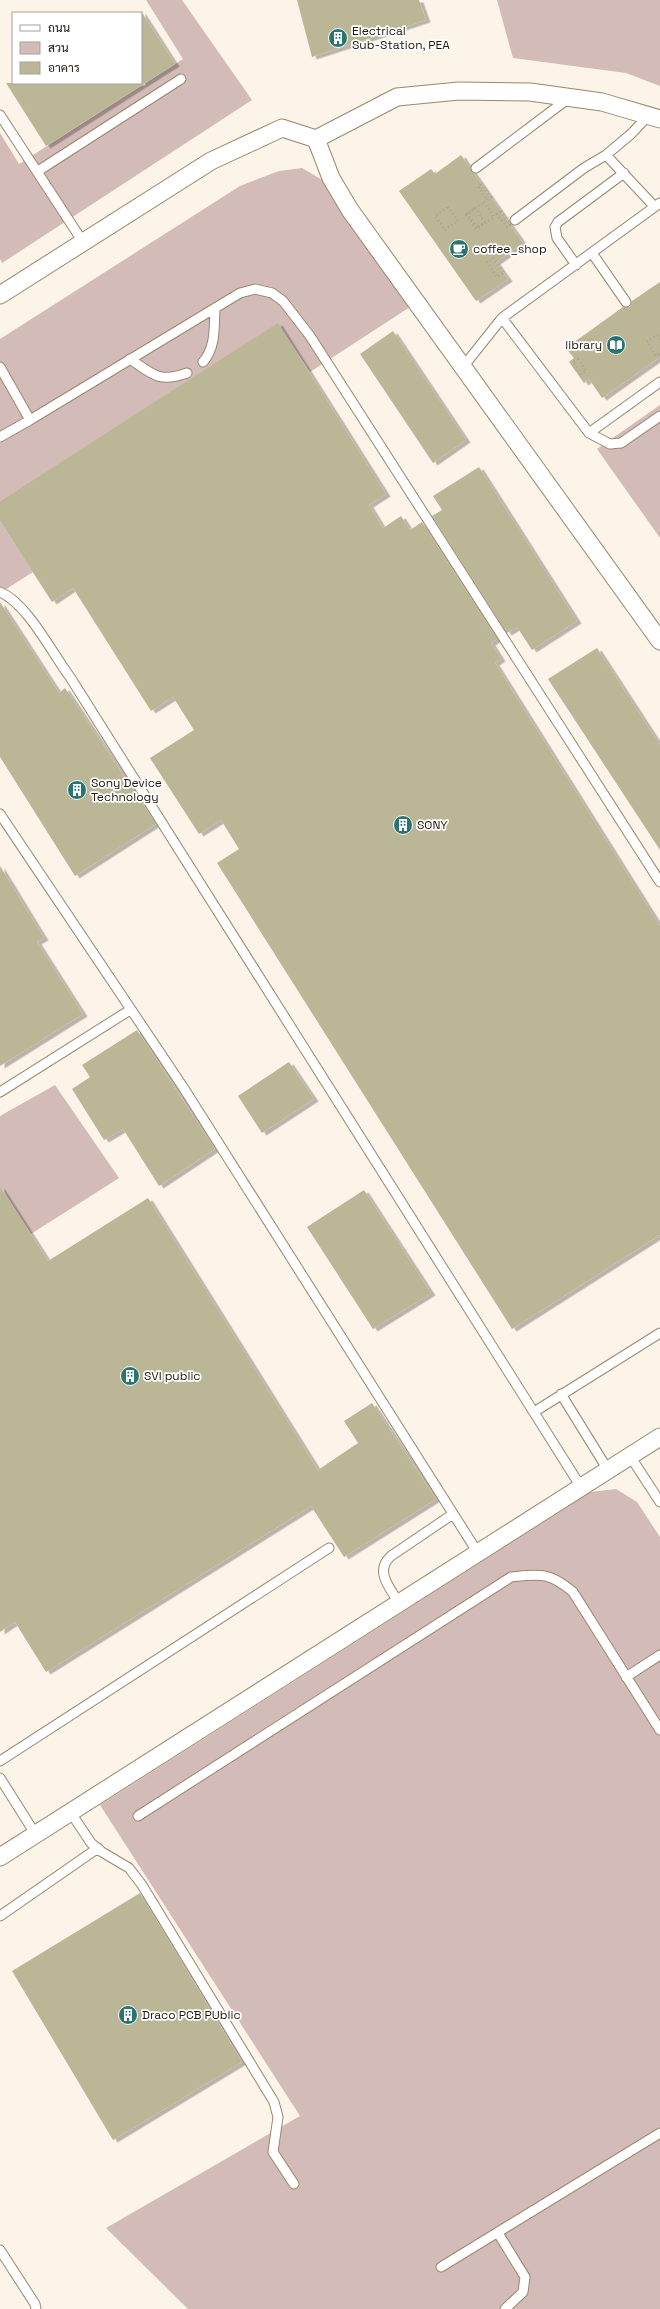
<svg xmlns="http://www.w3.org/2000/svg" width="660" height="2309" font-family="'Space Grotesk',Sarabun,sans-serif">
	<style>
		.green { fill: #d3bbb7 }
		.building { fill: #bbb696; filter: url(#shadow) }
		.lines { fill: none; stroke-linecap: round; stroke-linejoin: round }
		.service-casing { stroke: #9a876c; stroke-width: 11 }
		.minor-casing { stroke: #9a876c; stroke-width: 19 }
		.path { stroke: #aaa296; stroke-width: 2.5; stroke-dasharray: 1 3; stroke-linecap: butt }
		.service { stroke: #fff; stroke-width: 9 }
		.minor { stroke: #fff; stroke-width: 17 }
		.labels { text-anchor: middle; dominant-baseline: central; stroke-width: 3.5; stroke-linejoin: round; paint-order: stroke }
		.poi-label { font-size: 12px; fill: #1e170c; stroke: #fff; text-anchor: start }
	</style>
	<defs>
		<filter id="shadow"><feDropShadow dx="4.5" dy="2.5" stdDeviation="0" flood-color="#0004"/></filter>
	</defs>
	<rect width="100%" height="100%" fill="#fcf4e8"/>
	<path class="green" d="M146,0H182L252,100L2,263L0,259V133L19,164L183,59Z
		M497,0H660V86L626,73L513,58Z
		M302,168L324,181L410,307L310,372L278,324L0,501V339L240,186L279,171Z
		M660,405V538L597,449Z
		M0,521L33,572L0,593Z
		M55,1085L119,1178L31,1234L0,1186V1116Z
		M616,1489L637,1502L660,1537V2309H188L106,2228L300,2116L100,1805L591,1492Z"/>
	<path class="building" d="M297,0H419L426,20L312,57Z
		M141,11L175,64L46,146L6,83H141Z
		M461,155L523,243L496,262L508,279L476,301L399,191L431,169L435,174Z
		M660,282V357L602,398L589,379L584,383L569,362L574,358L566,348L623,307H630L632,301Z
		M278,323L386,494L369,505L383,528L401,516L410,530L422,522L497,639L491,643L501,659L495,663L660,926V1235L512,1329L217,863L239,849L221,820L199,834L150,758L194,730L173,697L151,711L73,588L52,602L0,521V501Z
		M393,331L466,440L433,463L360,354Z
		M479,467L577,621L532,650L517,627L507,633L432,516L442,510L433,496Z
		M0,602L59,693L65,688L156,824L75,876L0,757Z
		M597,648L660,745V850L548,679Z
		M0,866L44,938L37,942L83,1014L0,1066Z
		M137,1030L215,1149L159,1186L123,1129L104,1140L72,1089L90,1077L82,1065Z
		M289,1062L314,1099L262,1133L238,1096Z
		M0,1186L48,1261L148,1198L318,1470L358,1443L344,1421L372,1403L436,1499L344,1557L311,1506L46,1672L15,1622L0,1632Z
		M364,1190L431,1293L373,1329L307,1227Z
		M140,1893L242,2062L113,2140L12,1971Z"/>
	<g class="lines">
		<defs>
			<path id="service" d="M0,115L83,242
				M606,155L631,134L649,115
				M476,168L569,98
				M38,171L181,79
				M515,220L584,168L606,155L654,206
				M592,253L626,302
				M576,265L557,238L555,227L558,222L624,173
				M502,318L589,433L610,444L621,443L660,416
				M130,359C154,375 159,383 187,373
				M203,362C216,347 214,327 215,308
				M0,367L30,420L0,437
				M463,367L502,318L660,203
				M30,420L240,293L255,289L272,293L283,301L310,336L660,882
				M589,433L660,382
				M0,592C27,603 52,653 70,677L581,1487
				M0,814L183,1087L478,1553
				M0,1092L130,1010
				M561,1394L608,1470
				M534,1412L660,1333
				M630,1456L660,1502
				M399,1603C390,1588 374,1571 391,1556L453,1514
				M626,1677L660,1655
				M0,1761L329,1548
				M0,1778L36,1835
				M71,1813L91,1843L102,1852L129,1868L142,1885L274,2102L278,2117L273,2152L294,2184
				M138,1816L511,1577C540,1574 550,1572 573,1592L660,1730
				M0,1916L98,1848
				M498,2233L525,2277L523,2292L505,2309
				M0,2250L35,2304L36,2309
				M441,2267L660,2133"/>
			<path id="minor" d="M316,139L331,178L350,210L660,641
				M0,295L211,161L282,128L316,139L397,97L459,91L530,92L602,102L660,119
				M0,1857L660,1437"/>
		</defs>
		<use href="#service" class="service-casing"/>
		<use href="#minor" class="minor-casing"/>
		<path class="path" d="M481,184L491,197L487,200L478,186Z
			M484,202L494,217L476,229L466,215Z
			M448,207L458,221L445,230L435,216Z
			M475,208L485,222L477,228L467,214Z
			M501,211L510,225L507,227L497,214Z
			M493,258L504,273L497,277L487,262Z
			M660,339L657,335L647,342L656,356L660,353
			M578,359L586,371L581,374L573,362Z"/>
		<use href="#service" class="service"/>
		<use href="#minor" class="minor"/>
	</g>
	<defs>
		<symbol id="building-disc" viewBox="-11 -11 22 22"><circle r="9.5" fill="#297372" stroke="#fff"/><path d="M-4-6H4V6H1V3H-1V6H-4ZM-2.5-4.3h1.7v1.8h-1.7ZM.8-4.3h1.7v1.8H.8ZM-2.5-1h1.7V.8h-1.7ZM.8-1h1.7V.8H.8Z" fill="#fff"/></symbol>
		<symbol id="cafe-disc" viewBox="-11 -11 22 22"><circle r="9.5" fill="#297372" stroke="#fff"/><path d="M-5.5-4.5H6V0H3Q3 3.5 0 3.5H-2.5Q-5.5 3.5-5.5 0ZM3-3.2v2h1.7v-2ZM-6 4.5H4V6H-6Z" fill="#fff"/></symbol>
		<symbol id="library-disc" viewBox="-11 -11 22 22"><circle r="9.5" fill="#297372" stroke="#fff"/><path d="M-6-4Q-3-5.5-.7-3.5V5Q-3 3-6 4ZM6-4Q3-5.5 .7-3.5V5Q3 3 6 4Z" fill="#fff"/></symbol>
	</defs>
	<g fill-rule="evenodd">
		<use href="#building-disc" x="327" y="27" width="22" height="22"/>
		<use href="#cafe-disc" x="448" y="238" width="22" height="22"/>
		<use href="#library-disc" x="605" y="334" width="22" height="22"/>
		<use href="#building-disc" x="66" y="779" width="22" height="22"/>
		<use href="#building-disc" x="392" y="814" width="22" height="22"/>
		<use href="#building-disc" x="119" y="1365" width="22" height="22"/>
		<use href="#building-disc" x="117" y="2004" width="22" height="22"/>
	</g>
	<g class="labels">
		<g class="poi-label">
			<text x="352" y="31">Electrical<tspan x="352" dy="14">Sub-Station, PEA</tspan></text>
			<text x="473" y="249">coffee_shop</text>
			<text x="602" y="345" text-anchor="end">library</text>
			<text x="91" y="783">Sony Device<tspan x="91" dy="14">Technology</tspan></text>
			<text x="417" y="825">SONY</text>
			<text x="144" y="1376">SVI public</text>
			<text x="142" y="2015">Draco PCB PUblic</text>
		</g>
	</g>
	<rect x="12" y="12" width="130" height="72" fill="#ffffff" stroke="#a5a29e"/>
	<rect x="20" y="25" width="20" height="6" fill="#ffffff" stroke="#a5a29e"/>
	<text x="48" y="32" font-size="12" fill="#1e170c">ถนน</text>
	<rect x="20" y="42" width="20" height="12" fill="#d3bbb7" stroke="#a5a29e"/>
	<text x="48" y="52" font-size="12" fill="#1e170c">สวน</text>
	<rect x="20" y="62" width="20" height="12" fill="#bbb696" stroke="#a5a29e"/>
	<text x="48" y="72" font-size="12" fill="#1e170c">อาคาร</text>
</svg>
